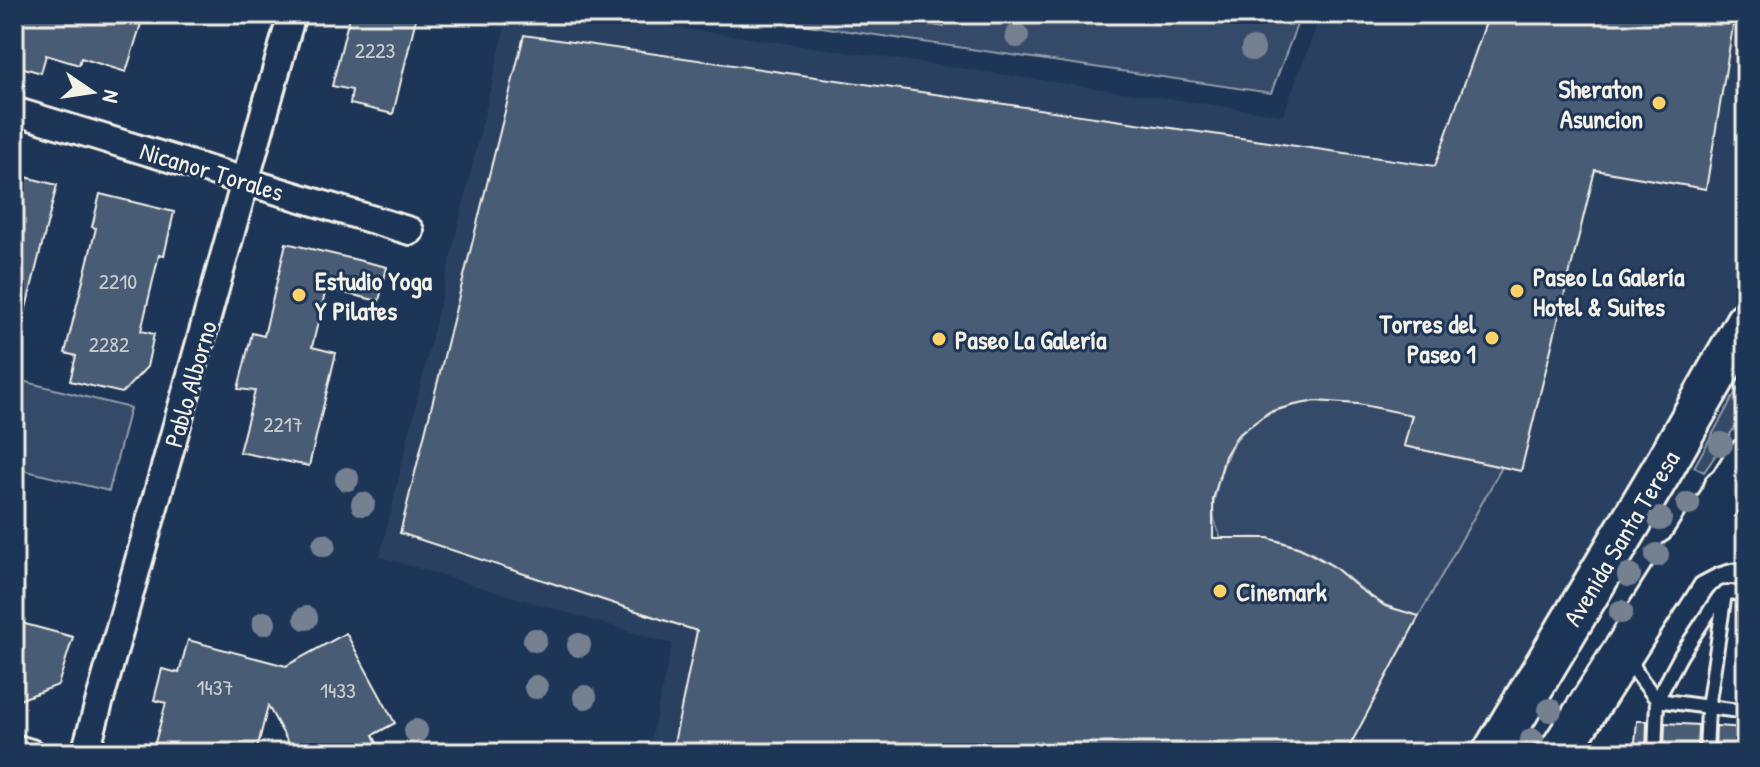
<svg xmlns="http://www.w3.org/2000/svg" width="1760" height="767" font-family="'Patrick Hand',sans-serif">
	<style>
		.built { fill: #2a4060 }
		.green { fill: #354a67; stroke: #949ea8; stroke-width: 2 }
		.building { fill: #485b74; stroke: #f4f1e8; stroke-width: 2 }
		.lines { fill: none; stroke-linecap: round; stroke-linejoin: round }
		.lane-casing { stroke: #f4f1e8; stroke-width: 18 }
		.street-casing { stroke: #f4f1e8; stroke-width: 32 }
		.primary-casing { stroke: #f4f1e8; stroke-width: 46 }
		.highway-casing { stroke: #f4f1e8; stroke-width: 50 }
		.lane { stroke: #1d3557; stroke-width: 12 }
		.street { stroke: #1d3557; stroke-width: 26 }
		.primary { stroke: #1d3557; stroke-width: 40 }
		.highway { stroke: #1d3557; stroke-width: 44 }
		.tree { fill: #748191 }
		.poi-dot { fill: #ffd166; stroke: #1d3557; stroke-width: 3 }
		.labels { text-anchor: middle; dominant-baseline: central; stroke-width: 6; stroke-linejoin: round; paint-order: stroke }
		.number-label { font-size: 22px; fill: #c9cccb }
		.poi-label { font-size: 26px; font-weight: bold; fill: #f4f1e8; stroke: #1d3557; text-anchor: start }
		.street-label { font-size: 26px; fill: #f4f1e8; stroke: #1d3557 }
	</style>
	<rect width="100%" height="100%" fill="#1d3557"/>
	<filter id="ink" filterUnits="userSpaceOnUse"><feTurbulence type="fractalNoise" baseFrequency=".0125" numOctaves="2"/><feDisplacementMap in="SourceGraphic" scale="16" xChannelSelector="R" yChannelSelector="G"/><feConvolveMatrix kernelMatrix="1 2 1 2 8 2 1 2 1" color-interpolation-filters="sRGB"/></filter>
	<g filter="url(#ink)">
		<path class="built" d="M508,14H583L1283,115L1321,14H1746V277L1614,524L1478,753H648L672,644L380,557Z"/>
		<path class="green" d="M733,14H875L944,27L948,14H1301L1271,93Z
			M1746,374V411L1704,472L1694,467Z
			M14,379L130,408L109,491L14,468Z
			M1316,401L1358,404L1412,414L1405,446L1502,467L1419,616C1407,612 1394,610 1383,604C1365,594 1351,579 1334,567C1304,545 1260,529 1224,543C1211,520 1211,508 1218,483C1232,426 1260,410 1316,401Z"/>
		<path class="building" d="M14,14H144L126,72L81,58L79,65L46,55L41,73L14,65Z
			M350,14H417L393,114L350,104L352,90L332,86Z
			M1489,14H1735L1706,189L1595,170L1521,471L1404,446L1412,415L1358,404L1316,401L1294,405L1269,412L1237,436L1225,456L1213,500V538H1268L1300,548L1333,566L1360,589L1385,606L1419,616L1346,753H672L697,631L400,533L524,35L1435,166Z
			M14,174L57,185L23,320L14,318Z
			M100,194L174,212L164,256L159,255L141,331L154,334L147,367L122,393L70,381L76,356L65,353L96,228L92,227Z
			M286,243L387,267L379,301L326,289L312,347L336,353L309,466L239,452L255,391L238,389L252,333L264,336Z
			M14,621L73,637L58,685L14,702Z
			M346,633L395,723L373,735L382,753H294L268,706L256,753H179L154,746L166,703L154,700L162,669L179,673L188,640L286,666Z
			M1637,721H1647L1646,753H1634Z
			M1665,723L1698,725L1697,753H1664Z
			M1716,726L1746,728V753H1715Z"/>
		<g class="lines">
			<defs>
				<path id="lane" d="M1629,655L1638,675L1657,700L1746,712
					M1655,753L1657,700L1681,655L1719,597L1731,592L1746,596
					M1706,753L1708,708L1725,593"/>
				<path id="street" d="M14,111L410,231
					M14,748L31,753
					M85,753L292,14"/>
				<path id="primary" d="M1493,753L1665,465L1746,322
					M1559,753L1746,459"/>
				<path id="highway" d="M1725,491L1746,484
					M1679,561C1701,548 1720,538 1746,539"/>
			</defs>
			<use href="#lane" class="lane-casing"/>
			<use href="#street" class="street-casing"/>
			<use href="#primary" class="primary-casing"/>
			<use href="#highway" class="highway-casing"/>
			<use href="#lane" class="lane"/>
			<use href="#street" class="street"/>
			<use href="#primary" class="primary"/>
			<use href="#highway" class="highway"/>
		</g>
		<g class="tree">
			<circle cx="1017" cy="36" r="12"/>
			<circle cx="1253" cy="49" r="12"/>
			<circle cx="1721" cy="444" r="12"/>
			<circle cx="347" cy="479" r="12"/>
			<circle cx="363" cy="504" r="12"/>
			<circle cx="1688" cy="504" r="12"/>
			<circle cx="1660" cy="519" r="12"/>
			<circle cx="324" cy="545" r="12"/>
			<circle cx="1657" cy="555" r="12"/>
			<circle cx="1629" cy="575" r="12"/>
			<circle cx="1621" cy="612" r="12"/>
			<circle cx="306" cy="618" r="12"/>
			<circle cx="264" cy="623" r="12"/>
			<circle cx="535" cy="640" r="12"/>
			<circle cx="579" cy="645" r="12"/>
			<circle cx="536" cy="687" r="12"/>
			<circle cx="585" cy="697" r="12"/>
			<circle cx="1550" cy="710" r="12"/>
			<circle cx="416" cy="731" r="12"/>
			<circle cx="1532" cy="740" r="12"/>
		</g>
	</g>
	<g class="poi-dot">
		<circle cx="1659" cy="103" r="8"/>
		<circle cx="1517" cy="291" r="8"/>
		<circle cx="299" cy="295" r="8"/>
		<circle cx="1492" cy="338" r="8"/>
		<circle cx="939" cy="339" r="8"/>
		<circle cx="1220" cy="591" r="8"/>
	</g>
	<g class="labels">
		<g class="number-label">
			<text x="375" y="50">2223</text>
			<text x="118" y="281">2210</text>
			<text x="109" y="344">2282</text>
			<text x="283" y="424">2217</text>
			<text x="215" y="687">1437</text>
			<text x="338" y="690">1433</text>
		</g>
		<g class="poi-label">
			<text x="1643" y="88" text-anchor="end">Sheraton<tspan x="1643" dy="30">Asuncion</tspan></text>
			<text x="1533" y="276">Paseo La Galería<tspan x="1533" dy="30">Hotel &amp; Suites</tspan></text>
			<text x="315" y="280">Estudio Yoga<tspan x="315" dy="30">Y Pilates</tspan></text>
			<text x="1476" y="323" text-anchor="end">Torres del<tspan x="1476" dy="30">Paseo 1</tspan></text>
			<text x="955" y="339">Paseo La Galería</text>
			<text x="1236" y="591">Cinemark</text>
		</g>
		<g class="street-label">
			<text transform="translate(212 171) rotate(17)">Nicanor Torales</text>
			<text transform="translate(190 384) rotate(-74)">Pablo Alborno</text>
			<text transform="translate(1621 538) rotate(-59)">Avenida Santa Teresa</text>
		</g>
	</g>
	<rect width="1760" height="767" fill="none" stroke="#1d3557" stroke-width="48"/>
	<rect x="24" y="24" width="1712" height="719" fill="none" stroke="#f4f1e8" stroke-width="3" filter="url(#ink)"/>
	<g transform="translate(92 92) rotate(103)" stroke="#1d3557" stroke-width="6" paint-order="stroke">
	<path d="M0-6L14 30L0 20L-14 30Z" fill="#f4f1e8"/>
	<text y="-12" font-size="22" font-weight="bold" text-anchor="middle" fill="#f4f1e8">N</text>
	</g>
</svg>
